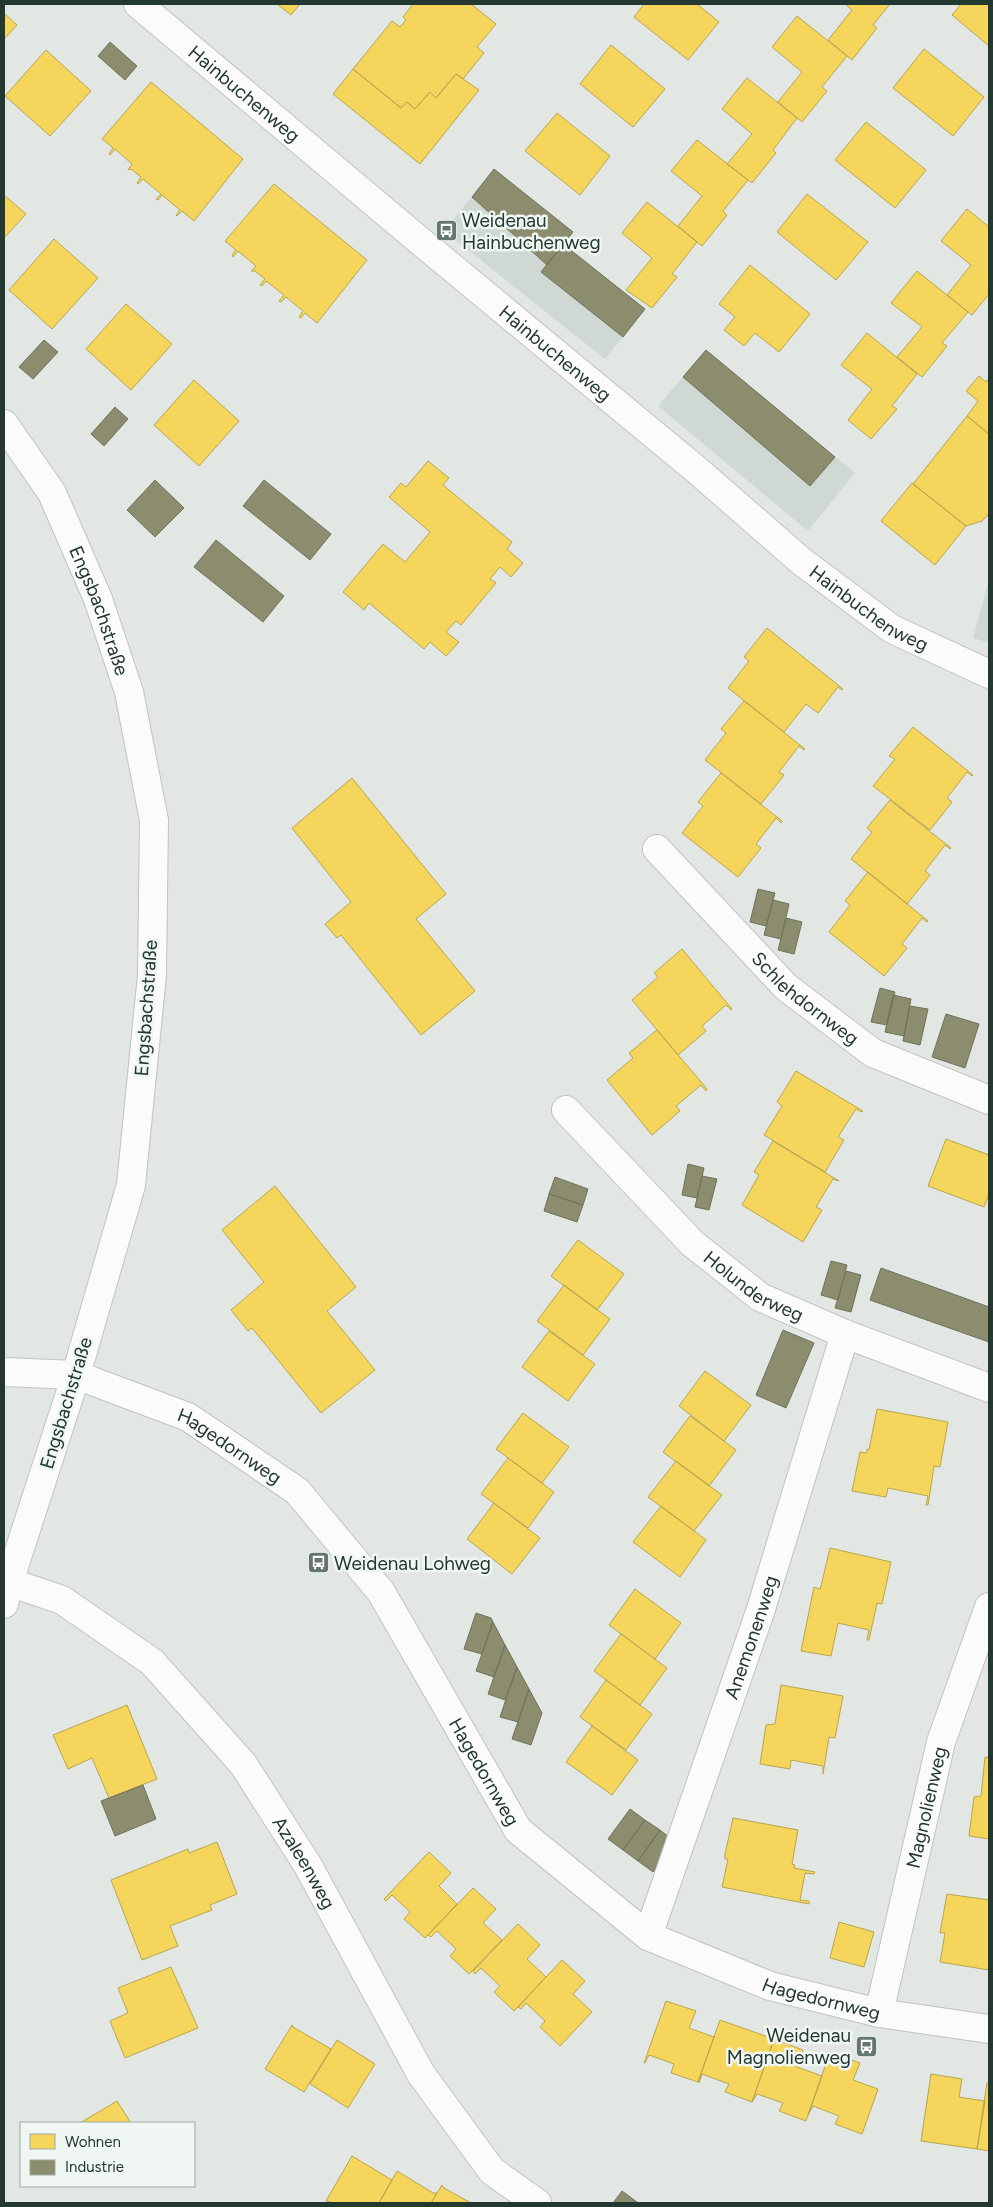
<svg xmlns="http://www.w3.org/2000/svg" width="993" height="2207" font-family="Figtree,sans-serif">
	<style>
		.built { fill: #d0d8d4 }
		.homes { fill: #f6d55c; stroke: #b6a64f }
		.industry { fill: #8c8c6e; stroke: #6c735b }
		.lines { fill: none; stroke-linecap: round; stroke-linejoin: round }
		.minor-casing { stroke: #bfc4c1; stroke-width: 30 }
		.minor { stroke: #fbfbfb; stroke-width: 28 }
		.labels { text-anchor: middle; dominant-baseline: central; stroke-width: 5; stroke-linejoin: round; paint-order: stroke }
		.street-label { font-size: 19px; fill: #223830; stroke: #f0f6f2 }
		.poi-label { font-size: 19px; fill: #223830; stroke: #f0f6f2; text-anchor: start }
	</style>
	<rect width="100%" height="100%" fill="#e2e7e4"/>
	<path class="built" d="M494,169L573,232L563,244L645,309L605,359L444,231Z
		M706,350L855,473L808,531L658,406Z
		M989,580V643L973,638Z"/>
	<path class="homes" d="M277,4H300L291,15Z
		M413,4H471L496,24L477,47L484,53L463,79L456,74L436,98L430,92L415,109L407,102L401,108L353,69L392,21L400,27L406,20L403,17Z
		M644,4H697L719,22L688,60L634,17Z
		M845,4H890L873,25L877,28L852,60L828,40L852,10Z
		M961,4H989V46L952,15Z
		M4,13L17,25L4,39Z
		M797,16L847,56L822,87L827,91L802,122L778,102L802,72L772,47Z
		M611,45L665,89L633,127L580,84Z
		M924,49L984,97L953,136L893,88Z
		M46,50L91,91L50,136L5,96Z
		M353,69L401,108L407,102L415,109L430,92L436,98L456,74L479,90L420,164L333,94Z
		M747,78L797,118L773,150L776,153L752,183L727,164L752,134L722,109Z
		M151,82L243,159L194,221L182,211L177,216L176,215L180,210L162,195L158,200L156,199L161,194L143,179L138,184L137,183L141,177L131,169L128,170L132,164L115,149L110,155L109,154L113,148L102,139Z
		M557,113L610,156L580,195L525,151Z
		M866,122L926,170L895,208L835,160Z
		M697,140L748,180L723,211L727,215L702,246L678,226L702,196L671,171Z
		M274,184L367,260L317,323L305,313L301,318L299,317L303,311L286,297L281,302L279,301L284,295L266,281L262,286L260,285L265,279L255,271H251L256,266L238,251L233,257L232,255L236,250L225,241Z
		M807,194L868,242L836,280L777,232Z
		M4,195L26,214L4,238Z
		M647,202L697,242L672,274L677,277L652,308L626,290L652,258L622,233Z
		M967,209L989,227V294L972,315L947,295L971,265L941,241Z
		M54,239L98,278L52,329L9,290Z
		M750,265L810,314L779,352L755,333L744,346L724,330L735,317L719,304Z
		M917,271L968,312L942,343L947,346L922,377L897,357L922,327L891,303Z
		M126,304L172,344L131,390L86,349Z
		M867,333L917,374L892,406L897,409L871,439L848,420L872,389L841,365Z
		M979,376L986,382L989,378V434L967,416L978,401L966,391Z
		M194,380L239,421L199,466L154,425Z
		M967,416L989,434V509L988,515L982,521L966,526L913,484Z
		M428,461L449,478L443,485L512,542L507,549L523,563L511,577L500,567L490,579L496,583L461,625L456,621L446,632L459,642L446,656L430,642L424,649L369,603L364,610L343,592L383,544L405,562L430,532L389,497L401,483L406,487Z
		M912,483L966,526L935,565L881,521Z
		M767,628L843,689L842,690L838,687L818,713L806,704L784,732L728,688L749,661L744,657Z
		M744,701L805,749L804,750L799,746L779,772L784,775L761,804L705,760L726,733L721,729Z
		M913,727L973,775L972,776L967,772L947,798L952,802L930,830L873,786L895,759L889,756Z
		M721,773L782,821L781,823L776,818L756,844L761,848L738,877L682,833L703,806L698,802Z
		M352,778L446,894L416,919L475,991L421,1035L341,935L337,938L325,924L351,902L292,828Z
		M890,800L951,848L950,849L945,845L925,871L930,875L907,904L851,859L872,832L867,828Z
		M868,872L928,921L927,922L922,918L902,944L907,948L884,976L829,932L850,905L845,901Z
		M682,949L732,1009L731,1010L726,1005L702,1026L706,1031L678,1055L632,1000L658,977L654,973Z
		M657,1030L707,1089L706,1091L701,1085L676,1106L680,1111L652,1135L607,1080L633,1058L629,1053Z
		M796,1071L863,1111L861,1112L856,1109L838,1137L844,1140L825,1172L764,1135L782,1106L777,1102Z
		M946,1139L989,1155V1194L984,1207L928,1186Z
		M773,1141L839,1181L833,1179L816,1207L822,1210L803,1242L742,1205L759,1175L754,1172Z
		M275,1186L356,1287L327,1311L375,1370L321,1413L252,1328L248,1331L231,1310L264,1282L222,1230Z
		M578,1240L624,1274L597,1310L551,1276Z
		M564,1285L610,1319L583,1355L537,1321Z
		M549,1331L595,1364L568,1401L522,1367Z
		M705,1371L751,1405L724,1441L679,1406Z
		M877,1409L948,1422L940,1467L934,1466L928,1505H926L928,1496L888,1488L886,1497L852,1491L860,1452L867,1453V1449L869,1450Z
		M523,1413L569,1447L542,1483L496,1449Z
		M690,1416L736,1450L709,1486L663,1452Z
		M508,1458L554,1492L528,1528L481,1494Z
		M676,1461L722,1495L694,1531L648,1497Z
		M494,1503L540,1538L512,1574L467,1539Z
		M661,1506L706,1540L680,1577L633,1542Z
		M830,1548L891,1562L882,1604L877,1603L869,1640H867L869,1630L838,1623L831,1656L801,1651L814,1587L820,1589L821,1586Z
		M635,1589L681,1623L655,1659L609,1625Z
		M621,1634L667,1668L640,1705L594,1671Z
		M606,1680L652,1714L626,1750L580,1717Z
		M781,1685L843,1696L835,1738L829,1737L823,1774V1766L791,1760L790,1769L760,1764L766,1725L775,1724Z
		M127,1705L157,1779L109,1798L92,1758L68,1769L53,1735Z
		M592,1726L638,1760L612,1795L566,1762Z
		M985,1757L989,1758V1839L969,1836L974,1797L981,1796Z
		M733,1818L798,1830L792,1864L795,1865L794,1868L815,1872L814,1874L805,1873L800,1900L809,1901V1904L722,1887L728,1859H725V1854Z
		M217,1842L237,1894L210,1905L212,1910L170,1926L178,1946L142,1960L111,1880L188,1849L189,1853Z
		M429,1852L451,1873L439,1886L457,1904L425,1938L404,1919L410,1912L392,1895L386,1901L384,1899Z
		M473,1888L496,1909L483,1923L502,1940L469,1974L450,1956L456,1949L437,1931L431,1937L428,1935Z
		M947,1894L989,1900V1970L940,1962L945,1933H940Z
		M839,1922L874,1932L864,1967L830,1958Z
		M518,1924L540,1945L527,1959L546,1977L514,2011L494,1992L500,1986L481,1968L475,1974L473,1971Z
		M562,1960L585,1981L573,1994L592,2012L560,2046L540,2027L545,2021L526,2003L521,2009L518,2007Z
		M171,1967L198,2028L125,2058L110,2021L128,2013L118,1988Z
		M666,2001L696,2011L689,2028L714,2037L698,2082L671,2073L674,2064L649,2055L645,2063H644Z
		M720,2020L774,2039L752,2102L725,2092L729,2084L702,2074L699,2083L698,2082Z
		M292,2025L293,2027L331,2049L304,2092L265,2069Z
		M774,2039L803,2050L797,2067L822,2076L806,2121L779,2111L783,2103L757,2094L752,2102Z
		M337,2040L375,2064L348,2108L310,2084Z
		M830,2052L860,2063L853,2080L878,2089L862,2134L835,2124L839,2116L813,2106L808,2115Z
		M931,2074L962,2079L959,2097L985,2101L977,2149L921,2141Z
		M987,2083H989V2151L977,2149Z
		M117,2101L131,2123H80Z
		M352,2156L392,2180L379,2203H334L326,2201Z
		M397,2171L433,2193H437L431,2203H379Z
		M442,2185L444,2188L471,2203H431Z"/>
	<path class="industry" d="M110,42L137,66L125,80L98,56Z
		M494,169L573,232L547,265L472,197Z
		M563,244L645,309L623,337L541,272Z
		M44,340L58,352L33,379L19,367Z
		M706,350L835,457L810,486L683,377Z
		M115,407L128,419L104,446L91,434Z
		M155,480L184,508L155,537L127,510Z
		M264,480L331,534L310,560L243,506Z
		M216,540L284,596L263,622L194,567Z
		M758,889L775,893L766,926L750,922Z
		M773,900L789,904L781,939L764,935Z
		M786,918L802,922L794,954L778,950Z
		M880,988L895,992L887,1025L871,1022Z
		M893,995L911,999L904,1036L885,1032Z
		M910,1006L928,1009L920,1045L903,1041Z
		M946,1014L979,1024L965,1068L932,1057Z
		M688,1164L704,1168L697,1198L682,1195Z
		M702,1176L717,1179L709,1210L695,1207Z
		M555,1177L588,1189L583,1205L549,1194Z
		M549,1194L583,1205L577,1222L544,1211Z
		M831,1261L847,1265L838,1300L821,1295Z
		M881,1268L989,1307V1342L870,1300Z
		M846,1271L861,1275L851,1312L835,1308Z
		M783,1330L814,1343L786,1408L756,1395Z
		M476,1613L491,1618L493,1622L482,1654L464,1649Z
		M493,1622L505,1645L494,1677L476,1671Z
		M505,1645L517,1667L505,1700L488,1694Z
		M517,1667L529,1689L518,1722L500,1717Z
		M529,1689L542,1713L531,1745L512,1739Z
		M143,1785L156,1819L115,1836L101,1801Z
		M630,1809L645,1820L623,1850L608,1839Z
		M645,1820L660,1830L638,1861L623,1850Z
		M660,1830L675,1842L653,1872L638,1861Z
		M622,2191L637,2202L636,2203H613Z"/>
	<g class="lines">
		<defs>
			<g id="minor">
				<path id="s1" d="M138,4L420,241L698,471L801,561L892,629L989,674"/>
				<path id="s2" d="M4,424L52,493L98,599L129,692L154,820L152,975L131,1185L76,1375L9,1582L4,1604"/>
				<path id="s3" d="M657,849L786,987L873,1053L989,1100"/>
				<path id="s4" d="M566,1110L692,1243L760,1297L845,1334L989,1388"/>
				<path id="s5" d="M4,1372L76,1375L188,1417L297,1491L381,1592L518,1830L648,1936L770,1986L879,2013L989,2029"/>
				<path id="s6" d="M9,1582L62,1600L152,1662L243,1764L307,1864L421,2074L492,2171L537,2203"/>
				<path id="s7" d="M648,1936L761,1609L845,1334"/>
				<path id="s8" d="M879,2013L941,1742L989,1607"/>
			</g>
		</defs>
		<use href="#minor" class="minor-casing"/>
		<use href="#minor" class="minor"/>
	</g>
	<defs>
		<symbol id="bus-square" viewBox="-11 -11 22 22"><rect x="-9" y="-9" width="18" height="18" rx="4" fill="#65756f" stroke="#f0f6f2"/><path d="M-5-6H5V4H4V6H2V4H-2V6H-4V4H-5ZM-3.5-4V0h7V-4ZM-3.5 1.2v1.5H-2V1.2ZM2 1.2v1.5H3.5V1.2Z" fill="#fff"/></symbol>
	</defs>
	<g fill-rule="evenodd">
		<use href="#bus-square" x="434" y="218" width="25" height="25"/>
		<use href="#bus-square" x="306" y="1550" width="25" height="25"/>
		<use href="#bus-square" x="854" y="2034" width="25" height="25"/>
	</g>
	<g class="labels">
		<g class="street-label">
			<text stroke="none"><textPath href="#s1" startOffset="139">Hainbuchenweg</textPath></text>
			<text stroke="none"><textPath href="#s1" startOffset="544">Hainbuchenweg</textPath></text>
			<text stroke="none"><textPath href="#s1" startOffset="949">Hainbuchenweg</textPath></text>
			<text stroke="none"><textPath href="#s2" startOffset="211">Engsbachstraße</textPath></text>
			<text stroke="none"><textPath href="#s3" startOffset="211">Schlehdornweg</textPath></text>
			<text transform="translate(146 1008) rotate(-86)">Engsbachstraße</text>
			<text stroke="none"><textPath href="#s4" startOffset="259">Holunderweg</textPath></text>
			<text transform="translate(66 1403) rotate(-73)">Engsbachstraße</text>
			<text stroke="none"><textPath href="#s5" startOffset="242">Hagedornweg</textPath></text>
			<text stroke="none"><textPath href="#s7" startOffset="316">Anemonenweg</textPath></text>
			<text stroke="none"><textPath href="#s5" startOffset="662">Hagedornweg</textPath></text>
			<text stroke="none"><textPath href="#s8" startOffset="211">Magnolienweg</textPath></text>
			<text stroke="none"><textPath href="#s6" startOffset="418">Azaleenweg</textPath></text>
			<text stroke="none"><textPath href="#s5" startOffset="1082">Hagedornweg</textPath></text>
		</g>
		<g class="poi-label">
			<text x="462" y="220">Weidenau<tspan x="462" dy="22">Hainbuchenweg</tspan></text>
			<text x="334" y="1563">Weidenau Lohweg</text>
			<text x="851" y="2035" text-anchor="end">Weidenau<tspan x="851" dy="22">Magnolienweg</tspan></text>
		</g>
	</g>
	<rect width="993" height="2207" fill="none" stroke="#223830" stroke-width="10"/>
	<rect x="20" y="2122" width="175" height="65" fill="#f0f6f2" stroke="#9eaaa4"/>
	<rect x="30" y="2134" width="25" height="15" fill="#f6d55c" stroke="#9eaaa4"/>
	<text x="65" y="2147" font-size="15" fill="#223830">Wohnen</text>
	<rect x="30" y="2160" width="25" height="15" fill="#8c8c6e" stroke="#9eaaa4"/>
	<text x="65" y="2172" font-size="15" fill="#223830">Industrie</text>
</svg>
